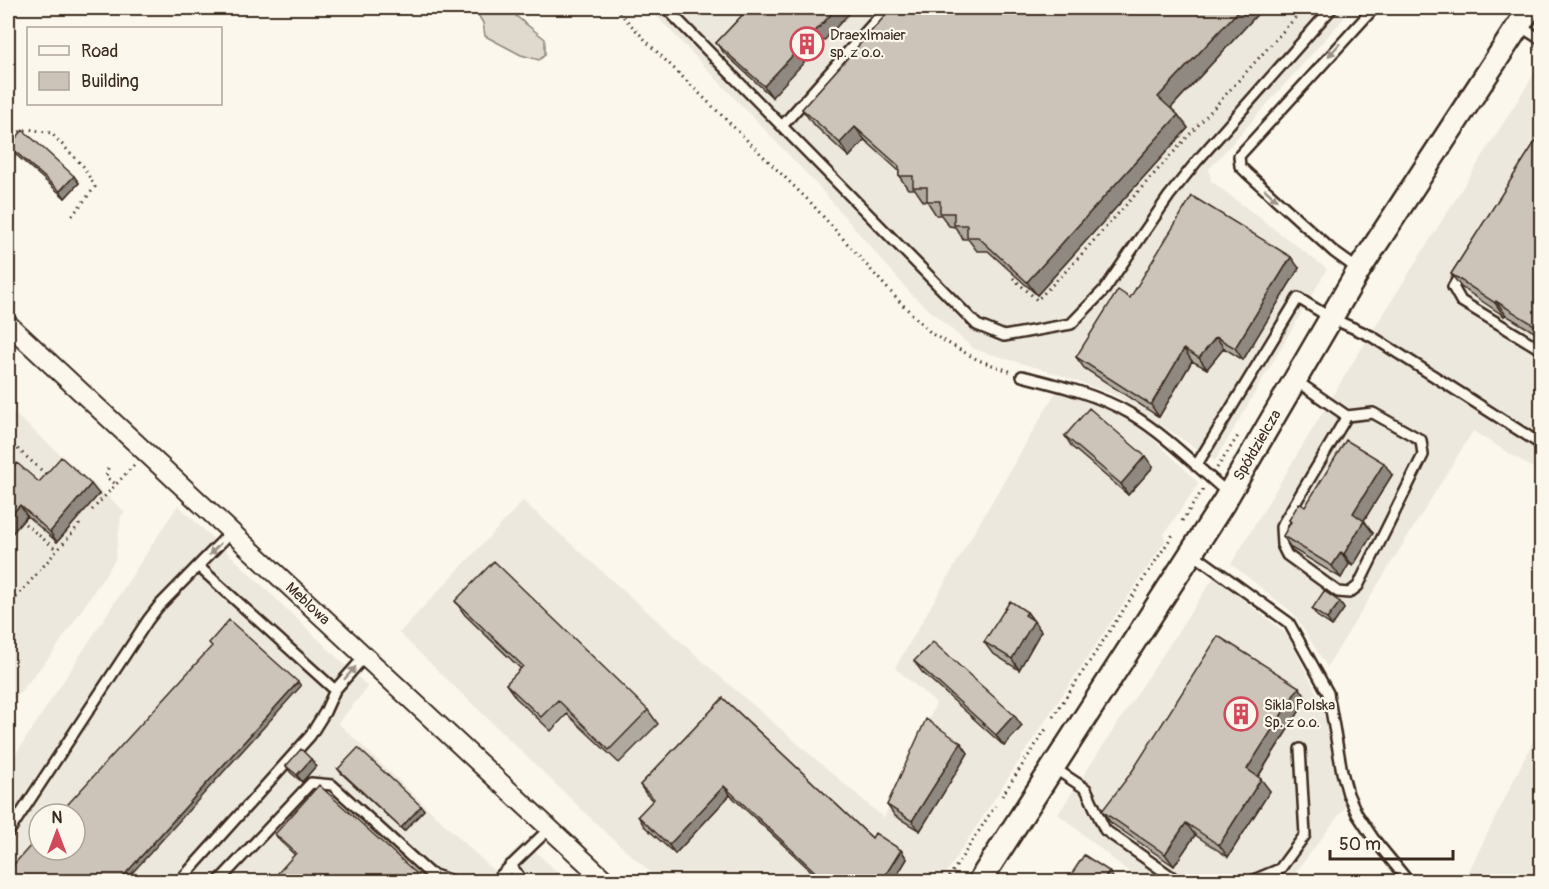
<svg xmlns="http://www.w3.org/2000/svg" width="1549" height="889" font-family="Pangolin,sans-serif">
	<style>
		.built { fill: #ede8dd; fill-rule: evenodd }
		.green { fill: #dfd9ce; stroke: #8d8276; stroke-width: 1.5 }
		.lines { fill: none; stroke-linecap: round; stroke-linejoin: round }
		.service-casing { stroke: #3b2a1e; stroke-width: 14 }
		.minor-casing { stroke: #3b2a1e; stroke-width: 22 }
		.tertiary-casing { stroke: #3b2a1e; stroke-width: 27 }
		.path { stroke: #3b2a1e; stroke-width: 3; stroke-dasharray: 1.5 4.5; stroke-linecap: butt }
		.service { stroke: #fbf7ec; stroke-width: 9 }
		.minor { stroke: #fbf7ec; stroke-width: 18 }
		.tertiary { stroke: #fbf7ec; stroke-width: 22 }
		.wall { fill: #afa99f; stroke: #3b2a1e; stroke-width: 1.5 }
		.shaded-wall { fill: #8f8982; stroke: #3b2a1e; stroke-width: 1.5 }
		.building { fill: #ccc4b9; stroke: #3b2a1e; stroke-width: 1.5 }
		.oneway { fill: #9b9085 }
		.labels { text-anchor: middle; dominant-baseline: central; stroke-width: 4.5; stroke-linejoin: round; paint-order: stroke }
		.poi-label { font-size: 15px; fill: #3b2a1e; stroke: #fbf7ec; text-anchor: start }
		.street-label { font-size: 15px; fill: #3b2a1e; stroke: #fbf7ec }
	</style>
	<rect width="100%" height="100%" fill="#fbf7ec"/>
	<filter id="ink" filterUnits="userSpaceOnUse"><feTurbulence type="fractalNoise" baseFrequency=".0167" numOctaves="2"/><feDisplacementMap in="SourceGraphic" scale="12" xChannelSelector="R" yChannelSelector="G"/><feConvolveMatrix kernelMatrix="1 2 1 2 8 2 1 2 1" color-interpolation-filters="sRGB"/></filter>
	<g filter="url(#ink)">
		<path class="built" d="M649,8H1353L1209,169L1211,181L1327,269L1215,461L1117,396L1057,374L974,349L912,295L819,187Z
			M1541,63V473L1473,431L1327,667L1294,614L1231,564L1355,359Z
			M1057,390L1117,411L1149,435L1199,483L1164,534L1165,541L1047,718L941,881H660L604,831L399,633L523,501L716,673L884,818L936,703L895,668Z
			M8,408L125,512L121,516L115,560L55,650L8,707Z
			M178,505L368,687L338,723L494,871L524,841L567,881L8,882V766ZM39,814H75V850H39Z
			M1214,577L1287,634L1320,699L1346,806L1289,881H1140L1058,814Z
			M1541,725V881H1464Z"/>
		<path class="green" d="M474,8H511L516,16L545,39V55L539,60L521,55L485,36L483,23Z"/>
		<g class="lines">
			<defs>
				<path id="service" d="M666,8L977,325L1004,336L1071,324L1105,289L1169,196L1197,161L1332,8
					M1518,25L1542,40
					M782,126L887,8
					M1359,270L1334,252L1247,173L1240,166L1239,156L1374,8
					M1463,270L1453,287L1461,301L1542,350
					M1022,376C1058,385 1099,395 1131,414C1167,436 1197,467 1229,494
					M1295,380L1347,416L1373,413L1421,440L1423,455L1358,586L1349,593L1338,592L1287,555L1282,545L1281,527L1347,416
					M1196,466L1298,298L1331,318L1371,336L1542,445
					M1192,553L1289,623L1328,693L1342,772L1348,794L1357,814L1373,838L1409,882
					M198,566L335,690
					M1054,768L1086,789L1105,830L1179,882
					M8,833L148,620L158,607L231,532
					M511,865L523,882
					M179,882L310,736L325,712L335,690L365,656
					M218,882L311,783L332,785L429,873L455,882
					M485,882L495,881L550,828
					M1249,882L1280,869L1305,835L1300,749"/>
				<g id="minor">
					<path id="s1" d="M8,324L607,882"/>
				</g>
				<g id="tertiary">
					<path id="s2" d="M979,882L1224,502L1359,270L1530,8"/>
				</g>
			</defs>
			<use href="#service" class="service-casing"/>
			<use href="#minor" class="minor-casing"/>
			<use href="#tertiary" class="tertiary-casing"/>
			<path class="path" d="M615,8L651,46L811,203L897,299L932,334L978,360L1012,372
				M8,136L28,129L51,133L83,166L95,187L72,216
				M1013,278L1037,300L1069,268L1304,8
				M8,442L11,443L49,477
				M108,468L106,477L117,485
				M1217,468L1238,436
				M92,510L134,465
				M1182,521L1204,488
				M25,524L57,550
				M8,607L79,525L78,522
				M1053,717L1174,533
				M1002,796L1048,726
				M946,882L995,806"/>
			<use href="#service" class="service"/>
			<use href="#minor" class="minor"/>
			<use href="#tertiary" class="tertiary"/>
		</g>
		<path class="wall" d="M749,8L772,97L724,53L716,43Z
			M892,8H1263L1171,108L1178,115L1188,128L1037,295L988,251H977L968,239H963L955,227L949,226L941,215H936L927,201H923L915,189H908L899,176V171L865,140L849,157L812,123L802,109Z
			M1542,131V337L1506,315L1504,316L1461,287L1451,274Z
			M9,146L79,183L65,198L14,153Z
			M1299,268L1243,360L1224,348L1207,369L1192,361L1159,417L1084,368L1076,357L1130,298Z
			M1065,436L1153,467L1128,495L1072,447Z
			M8,473L39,482L99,494L57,542L27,516L8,538Z
			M1392,475L1364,520L1373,533L1353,566L1349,564L1341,578L1291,548L1283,536L1291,523L1289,520L1305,507Z
			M455,601L648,710L658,724L619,763L567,714L551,731L516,698L506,684L521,669L465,615Z
			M1340,602L1344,609L1332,626L1317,616L1312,609Z
			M1027,612L1041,631L1019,670L992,653L984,642Z
			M914,661L1022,726L1004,746L922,672Z
			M1299,687L1307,699L1258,777L1270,791L1228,857L1195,835L1174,866L1111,823L1102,811Z
			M723,698L872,838L901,850L907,859L893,882H823L730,795L675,854L644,826L638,816L653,801L646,794L640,785Z
			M961,743L968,753L920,831L895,816L887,805Z
			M311,759L316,766L302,782L291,773L286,766Z
			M338,769L421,806L424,810L404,831L341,773Z
			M275,834L426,882L294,854L280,841Z"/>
		<path class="shaded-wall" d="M837,8H854L772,97L764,86Z
			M1241,8H1263L1168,111L1158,97Z
			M1178,115L1188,128L1037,295L1027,282Z
			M855,127L865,140L849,157L840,143Z
			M74,176L79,183L65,198L60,191Z
			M1291,257L1299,268L1243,360L1235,348Z
			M1496,301L1506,315L1504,316L1495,303Z
			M1216,337L1224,348L1207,369L1199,358Z
			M1184,349L1192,361L1159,417L1151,405Z
			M1145,456L1153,467L1128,495L1121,484Z
			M1384,463L1392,475L1361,525L1353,513Z
			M91,484L99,494L57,542L50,532Z
			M20,505L27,516L8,538V519Z
			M1364,521L1373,533L1353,566L1344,554Z
			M1341,552L1349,564L1341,578L1332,566Z
			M1340,602L1344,609L1332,626L1327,619Z
			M1027,612L1041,631L1019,670L1012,659L1025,615Z
			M298,682L301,686L124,882H118Z
			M1299,687L1307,699L1255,781L1247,769Z
			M1014,715L1022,726L1004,746L996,735Z
			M961,743L968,753L920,831L912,821Z
			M311,759L316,766L302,782L297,775Z
			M1261,779L1270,791L1228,857L1219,845Z
			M724,786L730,795L675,854L669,845Z
			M421,806L424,810L404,831L401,828Z
			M1186,823L1195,835L1174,866L1165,854Z
			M901,850L907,859L893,882H881Z
			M1109,871L1114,879L1112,882H1102Z"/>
		<path class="building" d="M749,8H837L764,86L716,43Z
			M892,8H1241L1158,97L1178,115L1027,282L978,237H967V225H954V213H940V201H927V187H913V176H899V166L855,127L840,143L802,109Z
			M23,130L74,176L60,191L9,146Z
			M1542,131V330L1496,301L1495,303L1451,274Z
			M1192,196L1291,257L1235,348L1216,337L1199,358L1184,349L1151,405L1076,357L1118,290L1130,298Z
			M1089,408L1145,456L1121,484L1065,436Z
			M1346,440L1384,463L1353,513L1364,521L1344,554L1341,552L1332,566L1283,536L1291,522L1289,520L1299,503L1305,507Z
			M61,457L91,484L50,532L20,505L8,519V473L17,463L39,482Z
			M494,561L648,710L609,750L558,700L541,717L506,684L523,666L455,601Z
			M1324,591L1340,602L1327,619L1312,609Z
			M1010,601L1027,612L1025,615L1034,621L1012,659L984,642Z
			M229,620L298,682L118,882H8V871L39,836V850H75V814H59L212,646L209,643Z
			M1218,636L1299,687L1247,769L1261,779L1219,845L1186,823L1165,854L1102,811L1131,773Z
			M933,642L1014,715L996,735L914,661Z
			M723,698L872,838L875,833L901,850L881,882H826L724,786L669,845L638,816L654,799L640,785Z
			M926,719L961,743L912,821L887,805Z
			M358,748L421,806L401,828L338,769Z
			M301,749L311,759L297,775L286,766Z
			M319,785L426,882H270L296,853L275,834Z
			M1084,855L1109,871L1102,882L1067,881Z"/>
		<defs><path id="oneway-solid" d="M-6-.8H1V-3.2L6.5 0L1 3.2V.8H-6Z" transform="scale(1.5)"/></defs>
		<g class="oneway">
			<use href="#oneway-solid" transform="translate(1334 50) rotate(132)"/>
			<use href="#oneway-solid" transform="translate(1271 195) rotate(42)"/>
			<use href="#oneway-solid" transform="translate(215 549) rotate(134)"/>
			<use href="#oneway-solid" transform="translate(350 673) rotate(-48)"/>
		</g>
	</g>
	<defs>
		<symbol id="building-ring" viewBox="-11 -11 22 22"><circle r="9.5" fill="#fbf7ec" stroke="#d1495b" stroke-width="1.5"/><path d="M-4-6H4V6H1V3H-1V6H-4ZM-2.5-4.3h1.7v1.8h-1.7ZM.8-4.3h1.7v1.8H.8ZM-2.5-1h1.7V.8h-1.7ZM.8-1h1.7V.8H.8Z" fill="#d1495b"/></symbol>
	</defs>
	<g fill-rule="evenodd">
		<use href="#building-ring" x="788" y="25" width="38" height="38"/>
		<use href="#building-ring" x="1222" y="695" width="38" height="38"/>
	</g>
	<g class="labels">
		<g class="poi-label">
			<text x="830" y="35">Draexlmaier<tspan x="830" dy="17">sp. z o.o.</tspan></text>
			<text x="1264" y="705">Sikla Polska<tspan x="1264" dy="17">Sp. z o.o.</tspan></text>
		</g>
		<g class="street-label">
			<text stroke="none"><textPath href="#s2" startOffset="518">Spółdzielcza</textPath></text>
			<text stroke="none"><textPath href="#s1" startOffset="410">Meblowa</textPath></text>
		</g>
	</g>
	<rect width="1549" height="889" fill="none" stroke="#fbf7ec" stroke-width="30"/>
	<rect x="15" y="15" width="1519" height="859" fill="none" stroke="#3b2a1e" stroke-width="2" filter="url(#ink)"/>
	<rect x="27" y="27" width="195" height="78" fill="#fbf7ec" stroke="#aea59a" stroke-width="1.5"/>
	<rect x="39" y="46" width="30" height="9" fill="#fbf7ec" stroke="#aea59a" stroke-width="1.5"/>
	<text x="81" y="57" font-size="18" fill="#3b2a1e">Road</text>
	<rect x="39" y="72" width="30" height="18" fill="#ccc4b9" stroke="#aea59a" stroke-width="1.5"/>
	<text x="81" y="87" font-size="18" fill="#3b2a1e">Building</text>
	<g transform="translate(57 832)"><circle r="28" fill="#fbf7ec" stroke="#aea59a" stroke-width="1.5"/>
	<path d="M0-4.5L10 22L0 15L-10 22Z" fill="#d1495b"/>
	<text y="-9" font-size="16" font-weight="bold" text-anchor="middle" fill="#3b2a1e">N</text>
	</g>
	<path d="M1330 850v9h123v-9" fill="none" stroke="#3b2a1e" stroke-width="3"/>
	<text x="1339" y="850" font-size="18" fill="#3b2a1e" stroke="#fbf7ec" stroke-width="4.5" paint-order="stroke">50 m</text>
</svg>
